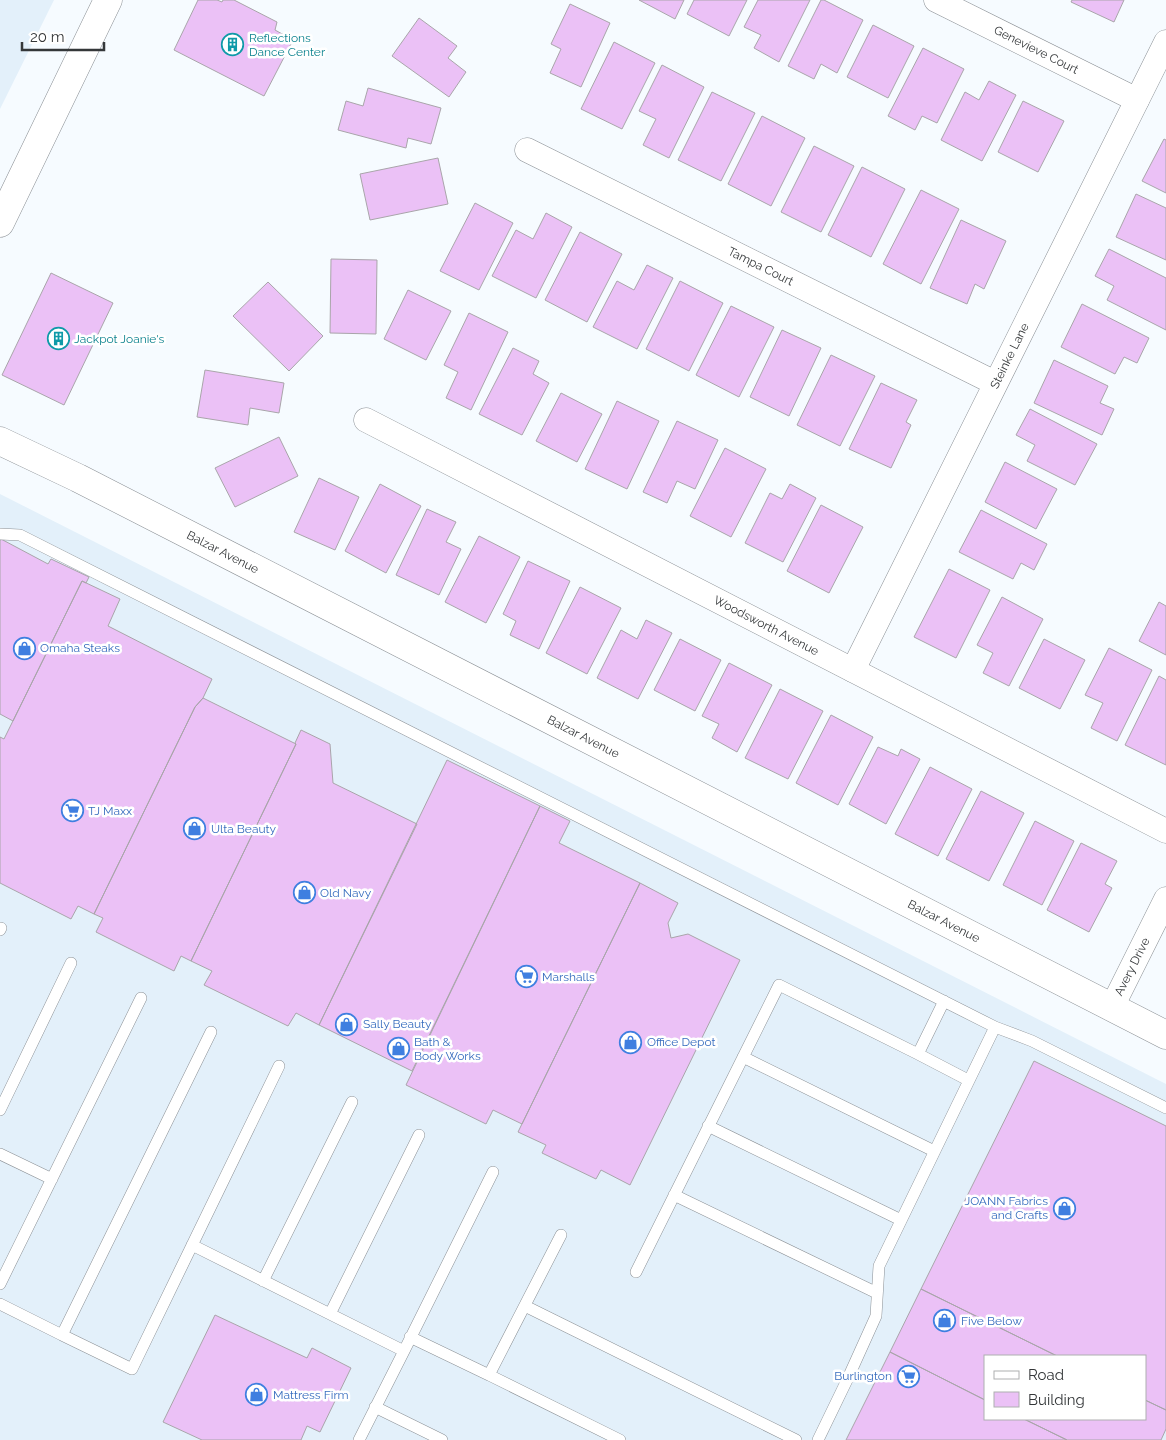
<svg xmlns="http://www.w3.org/2000/svg" width="1166" height="1440" font-family="Raleway,sans-serif">
	<style>
		.built { fill: #e3f0fa; fill-rule: evenodd }
		.building { fill: #ebc1f6; stroke: #a9a5aa }
		.lines { fill: none; stroke-linecap: round; stroke-linejoin: round }
		.service-casing { stroke: #8b9095; stroke-width: 12 }
		.minor-casing { stroke: #8b9095; stroke-width: 25 }
		.tertiary-casing { stroke: #8b9095; stroke-width: 29 }
		.primary-casing { stroke: #8b9095; stroke-width: 29 }
		.service { stroke: #fff; stroke-width: 11 }
		.minor { stroke: #fff; stroke-width: 24 }
		.tertiary { stroke: #fff; stroke-width: 28 }
		.primary { stroke: #fff; stroke-width: 28 }
		.labels { text-anchor: middle; dominant-baseline: central; stroke-width: 5; stroke-linejoin: round; paint-order: stroke }
		.culture-label { font-size: 12px; fill: #0d838f; stroke: #fff; text-anchor: start }
		.street-label { font-size: 12px; fill: #343739; stroke: #fff }
		.shop-label { font-size: 12px; fill: #366cbe; stroke: #fff; text-anchor: start }
	</style>
	<rect width="100%" height="100%" fill="#f6fbff"/>
	<path class="built" d="M0,0H54L0,109Z
		M0,494L1166,1084V1440H0ZM985,1356H1145V1419H985Z"/>
	<path class="building" d="M198,0H217L222,2L223,0H234L277,22L275,30L293,40L264,96L174,50Z
		M639,0H684L675,19Z
		M694,0H747L729,36L687,14Z
		M758,0H810L779,62L754,48L761,35L744,27Z
		M821,0H824L863,20L837,73L821,64L814,79L788,66Z
		M1072,0H1124L1114,22L1071,2Z
		M570,4L610,23L581,87L550,73L561,49L551,44Z
		M419,18L457,46L448,58L466,72L449,97L392,56Z
		M873,25L914,46L888,98L847,77Z
		M614,42L655,63L622,129L581,109Z
		M923,48L964,69L937,123L922,116L915,130L888,116Z
		M662,65L704,87L669,158L643,145L656,119L639,111Z
		M989,81L1016,95L982,161L941,140L965,92L979,100Z
		M368,88L441,108L431,144L408,138L406,148L338,130L346,101L363,106Z
		M712,92L755,113L721,181L678,160Z
		M1023,101L1064,121L1038,172L998,152Z
		M762,116L805,138L771,206L728,184Z
		M1164,139L1166,140V193L1142,181Z
		M814,146L854,166L821,232L781,212Z
		M438,158L448,204L370,220L360,174Z
		M862,167L905,189L871,257L828,235Z
		M921,190L959,209L921,284L883,264Z
		M1136,194L1166,208V260L1116,237Z
		M475,203L513,223L479,290L440,271Z
		M546,213L572,227L536,298L492,276L516,230L533,239Z
		M961,220L1006,241L984,289L975,284L967,304L930,288Z
		M580,232L622,254L587,322L545,300Z
		M1109,249L1166,278V330L1107,300L1114,286L1095,276Z
		M331,259L377,260L376,334L330,333Z
		M647,265L673,278L637,349L593,327L617,281L634,290Z
		M51,273L113,303L64,405L2,375Z
		M680,281L723,303L689,371L646,349Z
		M268,282L323,336L289,371L233,316Z
		M408,290L451,311L426,360L384,339Z
		M1082,304L1149,338L1137,363L1124,357L1115,374L1061,347Z
		M731,306L774,327L739,397L696,375Z
		M469,313L508,332L471,410L446,398L458,372L444,365Z
		M782,330L821,348L789,416L750,397Z
		M513,348L539,361L533,374L549,383L522,435L479,414Z
		M831,355L875,376L840,446L797,425Z
		M1054,360L1108,386L1100,403L1114,409L1102,435L1034,403Z
		M205,370L284,383L279,413L250,408L248,425L197,417Z
		M881,383L917,400L906,422L911,425L891,468L849,449Z
		M561,393L602,414L577,462L536,441Z
		M617,401L659,421L627,489L585,469Z
		M1030,409L1097,444L1075,485L1027,461L1035,445L1016,435Z
		M677,421L718,440L695,489L677,481L667,503L643,492Z
		M279,437L298,476L235,507L215,468Z
		M725,448L766,469L731,537L690,516Z
		M1005,462L1057,489L1036,529L985,502Z
		M319,478L359,497L335,550L294,532Z
		M380,484L421,506L386,573L345,551Z
		M790,484L816,498L783,562L745,543L770,493L782,499Z
		M821,505L863,527L829,593L787,571Z
		M427,509L456,522L446,542L461,549L439,595L396,575Z
		M981,510L1047,544L1034,570L1021,563L1013,579L959,552Z
		M479,536L520,557L486,623L445,602Z
		M1,539L48,564L51,559L89,577L86,583L82,581L13,721L0,714V541Z
		M528,561L570,581L539,649L510,635L516,621L503,614Z
		M949,569L990,590L956,658L914,637Z
		M82,581L120,599L108,626L212,679L203,698L195,707L94,914L78,906L71,919L0,883V737L4,739Z
		M580,587L621,608L587,674L546,653Z
		M1002,597L1043,619L1009,686L983,673L993,653L977,645Z
		M1159,602L1166,606V655L1139,641Z
		M646,620L672,633L638,699L597,678L621,630L637,639Z
		M680,639L721,660L695,711L654,690Z
		M1044,639L1085,660L1060,709L1019,688Z
		M1109,648L1152,670L1117,741L1091,728L1103,703L1085,695Z
		M729,663L772,685L737,752L712,738L719,724L702,716Z
		M1159,676L1166,680V765L1125,745Z
		M780,689L823,711L788,779L745,758Z
		M203,698L296,744L191,961L181,956L174,971L96,932L103,918L94,914L195,707Z
		M831,715L873,737L838,805L796,783Z
		M301,730L330,744L333,783L417,824L319,1025L296,1013L288,1026L204,985L212,971L191,961L296,744L295,743Z
		M878,747L898,756L901,749L920,759L886,824L849,804Z
		M447,760L540,806L412,1071L319,1025Z
		M930,767L972,789L938,856L895,834Z
		M981,791L1024,813L989,881L946,859Z
		M540,806L570,821L559,843L640,883L522,1124L493,1110L486,1124L406,1085Z
		M1035,821L1074,841L1042,905L1003,885Z
		M1081,843L1117,861L1105,884L1112,888L1089,932L1047,910Z
		M640,883L678,903L668,923L671,938L688,934L740,960L630,1185L601,1170L596,1179L542,1153L546,1145L518,1132Z
		M1034,1061L1166,1126V1410L1145,1400V1356H1057L921,1289Z
		M921,1289L1057,1356H985V1400L890,1352Z
		M215,1315L307,1358L312,1348L351,1368L320,1432L307,1426L301,1440H202L163,1422Z
		M890,1352L985,1400V1419H1024L1067,1440H846Z
		M1145,1400L1166,1410V1429L1161,1440H1067L1024,1419H1145Z"/>
	<g class="lines">
		<defs>
			<path id="service" d="M0,534L20,535L995,1027L879,1266L876,1316L848,1378L818,1440
				M0,930L1,928
				M995,1027L1032,1041L1166,1108
				M918,1054L968,1080
				M743,1057L934,1151
				M0,1110L71,963
				M708,1126L901,1220
				M0,1154L52,1179
				M674,1195L877,1293
				M192,1245L404,1351L493,1172
				M636,1272L779,985L918,1054L944,1001
				M263,1281L352,1102
				M0,1284L141,998
				M0,1304L62,1335L211,1032
				M525,1306L796,1440
				M330,1314L419,1135
				M62,1335L132,1369L279,1066
				M410,1337L489,1375L561,1235
				M489,1375L620,1440
				M375,1407L442,1440
				M359,1440L404,1351"/>
			<g id="minor">
				<path id="s1" d="M936,0L1137,100"/>
				<path id="s2" d="M527,150L995,383"/>
				<path id="s3" d="M366,420L1166,831"/>
				<path id="s4" d="M853,670L1166,42"/>
				<path id="s5" d="M1112,1007L1166,899"/>
			</g>
			<g id="tertiary">
				<path id="s6" d="M0,441L78,478L1166,1035"/>
			</g>
			<path id="primary" d="M0,223L108,0"/>
		</defs>
		<use href="#service" class="service-casing"/>
		<use href="#minor" class="minor-casing"/>
		<use href="#tertiary" class="tertiary-casing"/>
		<use href="#primary" class="primary-casing"/>
		<use href="#service" class="service"/>
		<use href="#minor" class="minor"/>
		<use href="#tertiary" class="tertiary"/>
		<use href="#primary" class="primary"/>
	</g>
	<defs>
		<symbol id="building-ring" viewBox="-11 -11 22 22"><circle r="9.5" fill="#fff" stroke="#0f9aa8" stroke-width="1.5"/><path d="M-4-6H4V6H1V3H-1V6H-4ZM-2.5-4.3h1.7v1.8h-1.7ZM.8-4.3h1.7v1.8H.8ZM-2.5-1h1.7V.8h-1.7ZM.8-1h1.7V.8H.8Z" fill="#0f9aa8"/></symbol>
		<symbol id="shop-ring" viewBox="-11 -11 22 22"><circle r="9.5" fill="#fff" stroke="#3f7fe0" stroke-width="1.5"/><path d="M-5-2.5h2.3a2.7 3.5 0 0 1 5.4 0H5L5.5 6h-11ZM-1.5-2.5h3a1.5 2.3 0 0 0-3 0Z" fill="#3f7fe0"/></symbol>
		<symbol id="supermarket-ring" viewBox="-11 -11 22 22"><circle r="9.5" fill="#fff" stroke="#3f7fe0" stroke-width="1.5"/><path d="M-6-5.5h2.5l.6 2H6L4.5 2H-2.5L-4.4-4H-6ZM-1.5 3.2a1.3 1.3 0 1 0 .1 0ZM3 3.2a1.3 1.3 0 1 0 .1 0Z" fill="#3f7fe0"/></symbol>
	</defs>
	<g fill-rule="evenodd">
		<use href="#building-ring" x="220" y="32" width="25" height="25"/>
		<use href="#building-ring" x="46" y="326" width="25" height="25"/>
		<use href="#shop-ring" x="12" y="636" width="25" height="25"/>
		<use href="#supermarket-ring" x="60" y="798" width="25" height="25"/>
		<use href="#shop-ring" x="182" y="816" width="25" height="25"/>
		<use href="#shop-ring" x="292" y="880" width="25" height="25"/>
		<use href="#supermarket-ring" x="514" y="964" width="25" height="25"/>
		<use href="#shop-ring" x="334" y="1012" width="25" height="25"/>
		<use href="#shop-ring" x="618" y="1030" width="25" height="25"/>
		<use href="#shop-ring" x="386" y="1036" width="25" height="25"/>
		<use href="#shop-ring" x="1052" y="1196" width="25" height="25"/>
		<use href="#shop-ring" x="932" y="1308" width="25" height="25"/>
		<use href="#supermarket-ring" x="896" y="1364" width="25" height="25"/>
		<use href="#shop-ring" x="244" y="1382" width="25" height="25"/>
	</g>
	<g class="labels">
		<g class="culture-label">
			<text x="249" y="38">Reflections<tspan x="249" dy="14">Dance Center</tspan></text>
			<text x="74" y="339">Jackpot Joanie's</text>
		</g>
		<g class="street-label">
			<text stroke="none"><textPath href="#s1" startOffset="112">Genevieve Court</textPath></text>
			<text stroke="none"><textPath href="#s2" startOffset="261">Tampa Court</textPath></text>
			<text stroke="none"><textPath href="#s4" startOffset="351">Steinke Lane</textPath></text>
			<text stroke="none"><textPath href="#s6" startOffset="249">Balzar Avenue</textPath></text>
			<text stroke="none"><textPath href="#s3" startOffset="450">Woodsworth Avenue</textPath></text>
			<text stroke="none"><textPath href="#s6" startOffset="654">Balzar Avenue</textPath></text>
			<text stroke="none"><textPath href="#s6" startOffset="1059">Balzar Avenue</textPath></text>
			<text stroke="none"><textPath href="#s5" startOffset="45">Avery Drive</textPath></text>
		</g>
		<g class="shop-label">
			<text x="40" y="648">Omaha Steaks</text>
			<text x="88" y="811">TJ Maxx</text>
			<text x="211" y="829">Ulta Beauty</text>
			<text x="320" y="893">Old Navy</text>
			<text x="542" y="977">Marshalls</text>
			<text x="363" y="1024">Sally Beauty</text>
			<text x="414" y="1042">Bath &amp;<tspan x="414" dy="14">Body Works</tspan></text>
			<text x="647" y="1042">Office Depot</text>
			<text x="1048" y="1201" text-anchor="end">JOANN Fabrics<tspan x="1048" dy="14">and Crafts</tspan></text>
			<text x="961" y="1321">Five Below</text>
			<text x="892" y="1376" text-anchor="end">Burlington</text>
			<text x="273" y="1395">Mattress Firm</text>
		</g>
	</g>
	<rect x="984" y="1355" width="162" height="65" fill="#ffffff" stroke="#aeafb0"/>
	<rect x="994" y="1371" width="25" height="8" fill="#ffffff" stroke="#aeafb0"/>
	<text x="1028" y="1380" font-size="15" fill="#343739">Road</text>
	<rect x="994" y="1392" width="25" height="15" fill="#ebc1f6" stroke="#aeafb0"/>
	<text x="1028" y="1405" font-size="15" fill="#343739">Building</text>
	<path d="M22 42v8h82v-8" fill="none" stroke="#343739" stroke-width="2.5"/>
	<text x="30" y="42" font-size="15" fill="#343739" stroke="#ffffff" stroke-width="4" paint-order="stroke">20 m</text>
</svg>
